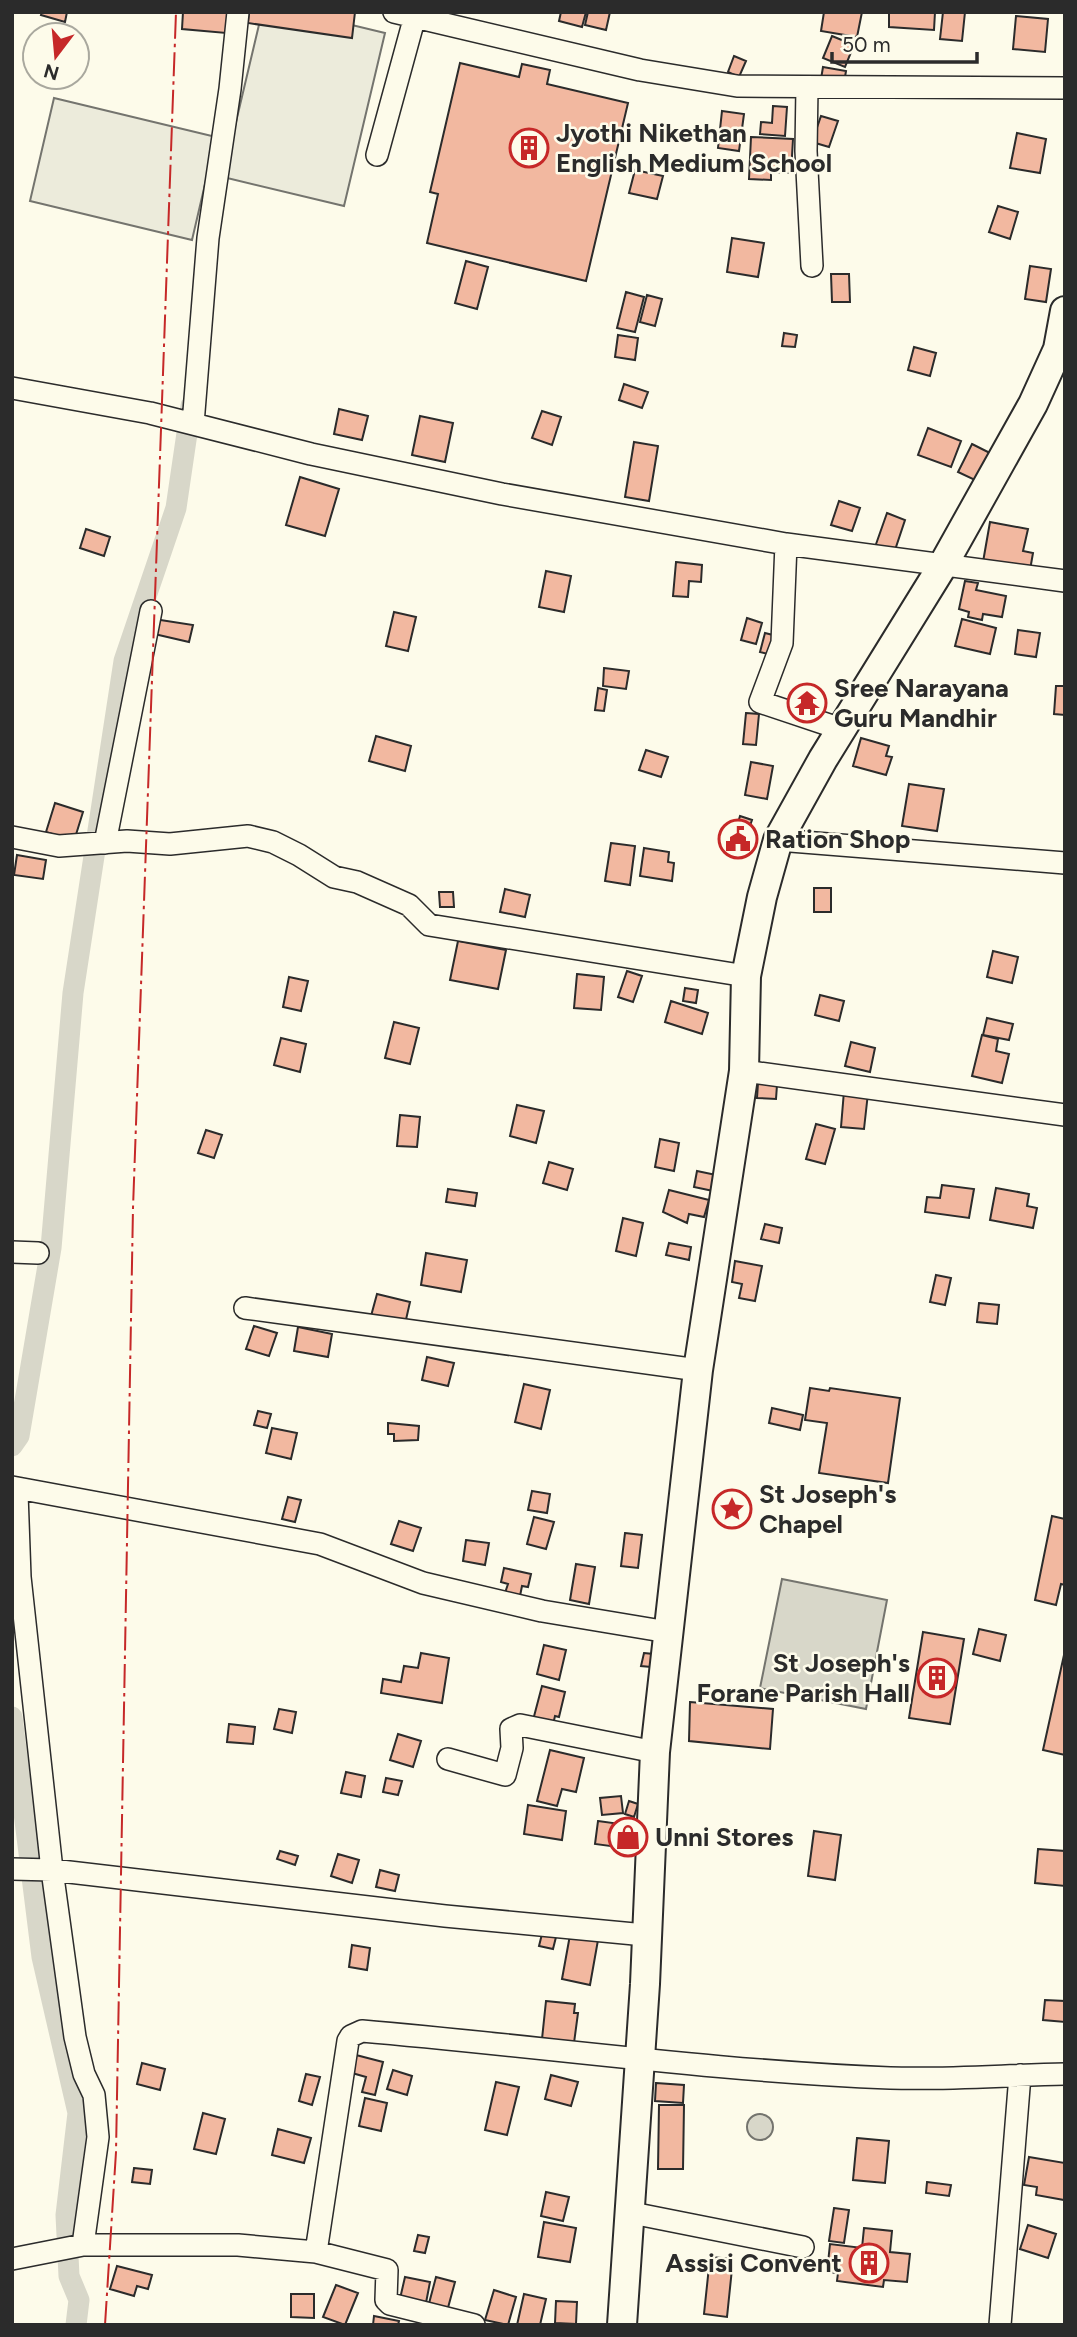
<svg xmlns="http://www.w3.org/2000/svg" width="1077" height="2337" font-family="Figtree,sans-serif">
	<style>
		.green { fill: #ecebdb; stroke: #74746e; stroke-width: 2 }
		.water { fill: #d8d7c9; stroke: #74746e; stroke-width: 2 }
		.lines { fill: none; stroke-linecap: round; stroke-linejoin: round }
		.canal { stroke: #d8d7c9; stroke-width: 21 }
		.building { fill: #f2b8a0; stroke: #2b2b2b; stroke-width: 2 }
		.minor-casing { stroke: #2b2b2b; stroke-width: 24 }
		.major-casing { stroke: #2b2b2b; stroke-width: 32 }
		.minor { stroke: #fdfbea; stroke-width: 21 }
		.major { stroke: #fdfbea; stroke-width: 28 }
		.power { stroke: #c62828; stroke-width: 2; stroke-dasharray: 24 5 3.5 5; stroke-linecap: butt }
		.labels { text-anchor: middle; dominant-baseline: central; stroke-width: 5; stroke-linejoin: round; paint-order: stroke }
		.poi-label { font-size: 26px; font-weight: bold; fill: #2b2b2b; stroke: #fdfbea; text-anchor: start }
	</style>
	<rect width="100%" height="100%" fill="#fdfbea"/>
	<path class="green" d="M262,12H298L385,33L344,206L223,177Z
		M54,98L216,137L192,240L30,201Z"/>
	<path class="water" d="M782,1579L887,1600L866,1709L760,1688Z
		M747 2127a13 13 0 1 1 26 0a13 13 0 1 1-26 0Z"/>
	<g class="lines">
		<path class="canal" d="M12,1446L19,1436L51,1248L73,993L124,661L176,508L191,406
			M12,1717L42,1957L78,2113L66,2215L69,2276L79,2300L76,2325"/>
	</g>
	<path class="building" d="M42,12H67L65,22L41,15Z
		M183,12H228L226,33L182,29Z
		M249,12H355L352,38L248,23Z
		M561,12H586L582,27L559,21Z
		M588,12H610L606,30L585,25Z
		M824,12H862L857,37L821,31Z
		M889,12H935L934,30L889,27Z
		M943,12H965L962,41L940,39Z
		M1016,16L1048,19L1045,52L1013,49Z
		M832,36L854,45L845,67L823,58Z
		M734,56L746,61L739,77L728,72Z
		M460,63L519,77L522,64L550,70L547,84L628,103L586,281L427,243L438,194L430,192Z
		M823,67L846,71L844,83L821,79Z
		M773,106L787,107L785,136L760,134L761,122L772,123Z
		M722,111L744,114L739,151L718,148Z
		M821,116L838,121L829,147L812,142Z
		M1017,133L1046,139L1040,173L1010,168Z
		M751,137L793,139L791,173L771,172V180L749,179Z
		M635,170L663,176L657,199L629,193Z
		M998,206L1018,212L1010,239L989,232Z
		M732,238L764,243L758,277L727,272Z
		M466,261L488,267L477,309L455,303Z
		M1030,266L1051,269L1046,302L1025,299Z
		M831,274H849L850,302H832Z
		M626,292L644,297L635,332L617,328Z
		M647,295L662,299L655,326L640,322Z
		M784,333L797,335L795,347L782,346Z
		M618,335L638,338L635,360L615,357Z
		M914,347L936,353L930,376L908,370Z
		M624,384L648,392L642,408L619,400Z
		M339,409L368,416L362,440L334,434Z
		M542,411L561,417L552,445L532,438Z
		M420,416L453,423L445,462L412,455Z
		M928,428L961,441L951,467L918,455Z
		M634,442L658,446L649,501L625,497Z
		M972,444L990,453L977,481L958,472Z
		M300,477L339,489L325,536L286,525Z
		M839,501L860,508L852,531L831,525Z
		M887,513L905,520L894,553L875,547Z
		M990,522L1028,529L1023,551L1033,553L1030,570L983,562Z
		M86,529L110,537L104,556L80,548Z
		M676,562L702,565L701,582L689,581L688,597L673,596Z
		M546,571L571,576L564,612L539,607Z
		M965,581L978,583L976,590L1006,596L1002,617L983,614L982,620L968,617L969,612L959,609Z
		M394,612L416,617L408,651L386,646Z
		M747,618L762,623L756,644L741,640Z
		M154,619L193,625L189,642L150,633Z
		M962,619L996,628L990,654L955,646Z
		M1018,630L1040,633L1036,657L1015,654Z
		M765,633L777,636L772,655L760,652Z
		M604,668L629,671L626,689L603,686Z
		M1056,686H1065V715L1054,714Z
		M598,688L607,690L604,711L595,710Z
		M794,692L823,700L819,714L790,705Z
		M746,713L759,714L756,745L743,744Z
		M376,736L411,746L405,771L369,761Z
		M861,738L889,746L886,756L892,757L886,775L853,766Z
		M646,750L668,757L661,777L639,770Z
		M751,762L773,766L767,799L745,795Z
		M909,784L944,789L937,831L902,826Z
		M55,803L83,812L74,841L46,832Z
		M740,816L752,820L742,849L731,846Z
		M611,843L635,846L630,885L605,881Z
		M644,848L669,852L668,862L674,863L672,881L640,876Z
		M17,855L46,860L43,879L14,875Z
		M814,888H831V912H814Z
		M505,889L530,895L525,917L500,912Z
		M439,892H453L454,907H440Z
		M458,941L506,950L498,989L450,980Z
		M993,951L1018,957L1012,983L987,977Z
		M627,971L642,976L633,1002L618,997Z
		M577,974L604,977L601,1010L574,1008Z
		M289,977L308,981L301,1011L283,1007Z
		M685,988L698,990L696,1003L683,1001Z
		M820,995L844,1001L839,1021L815,1015Z
		M671,1001L708,1013L702,1034L665,1022Z
		M987,1018L1013,1024L1009,1040L983,1035Z
		M394,1022L419,1028L410,1064L385,1058Z
		M982,1035L998,1039L996,1051L1009,1054L1002,1083L972,1076Z
		M281,1038L306,1044L300,1072L274,1065Z
		M851,1042L875,1048L870,1072L845,1066Z
		M758,1083L777,1085L776,1099L757,1098Z
		M844,1091L868,1093L864,1129L841,1127Z
		M517,1105L544,1111L536,1143L510,1136Z
		M400,1115L420,1117L417,1147L397,1146Z
		M816,1124L835,1129L825,1164L806,1159Z
		M206,1130L222,1135L214,1158L198,1153Z
		M660,1139L679,1143L674,1171L655,1167Z
		M549,1162L573,1169L567,1190L543,1183Z
		M697,1171L721,1176L718,1192L694,1187Z
		M942,1185L974,1189L969,1218L925,1212L927,1197L940,1198Z
		M996,1188L1029,1194L1027,1206L1037,1208L1033,1228L990,1220Z
		M448,1189L477,1193L475,1206L446,1202Z
		M669,1190L709,1200L704,1217L689,1214L687,1223L663,1212Z
		M623,1218L643,1223L636,1256L616,1251Z
		M765,1224L782,1228L779,1243L761,1239Z
		M669,1243L691,1247L689,1260L666,1255Z
		M426,1253L467,1260L461,1292L421,1285Z
		M735,1261L762,1266L755,1301L739,1298L742,1284L732,1282Z
		M936,1275L951,1278L945,1305L930,1302Z
		M377,1294L410,1302L405,1324L371,1316Z
		M979,1303L999,1305L997,1324L977,1322Z
		M254,1326L277,1333L269,1356L246,1349Z
		M298,1327L332,1334L328,1357L294,1351Z
		M427,1357L454,1363L448,1386L422,1380Z
		M524,1384L550,1390L541,1429L515,1422Z
		M810,1388L829,1391L830,1388L900,1398L888,1483L819,1473L827,1423L805,1420Z
		M772,1408L803,1415L800,1430L769,1423Z
		M258,1411L271,1414L267,1428L254,1425Z
		M388,1423L419,1426L418,1440L394,1441V1434H388Z
		M272,1428L297,1433L291,1459L266,1453Z
		M532,1491L550,1494L547,1513L528,1510Z
		M288,1497L301,1500L295,1522L282,1519Z
		M744,1497L745,1517L719,1519L718,1499Z
		M1052,1516L1065,1519V1585L1061,1584L1056,1605L1035,1600Z
		M534,1517L554,1522L546,1549L527,1544Z
		M399,1521L421,1528L413,1551L391,1544Z
		M625,1533L642,1535L638,1568L621,1566Z
		M466,1540L489,1543L485,1565L463,1561Z
		M576,1564L595,1567L589,1604L570,1600Z
		M504,1568L531,1574L528,1587L522,1586L520,1596L505,1593L508,1584L501,1582Z
		M979,1629L1006,1635L1000,1661L973,1654Z
		M923,1632L964,1639L950,1724L909,1718Z
		M544,1645L566,1650L559,1680L537,1674Z
		M421,1653L449,1658L442,1703L381,1693L383,1679L401,1682L404,1666L418,1668Z
		M644,1653L653,1654L651,1667L641,1666Z
		M1064,1655H1065V1755L1043,1750Z
		M542,1686L565,1692L559,1717L555,1716L552,1729L532,1724Z
		M690,1702L773,1709L770,1749L689,1741Z
		M279,1709L296,1712L292,1733L274,1729Z
		M229,1724L255,1727L253,1744L227,1742Z
		M398,1734L421,1741L413,1767L390,1760Z
		M550,1750L584,1758L576,1792L562,1789L557,1806L537,1801Z
		M346,1772L365,1776L361,1797L341,1793Z
		M386,1778L402,1781L398,1795L383,1792Z
		M621,1796L623,1813L602,1815L600,1798Z
		M629,1801L638,1804L634,1817L625,1814Z
		M528,1805L566,1811L562,1840L524,1834Z
		M598,1821L613,1823L610,1846L595,1844Z
		M625,1829L636,1832L632,1846L621,1842Z
		M814,1831L841,1835L835,1880L808,1876Z
		M1038,1849L1065,1851V1886L1035,1883Z
		M280,1851L298,1856L295,1865L277,1859Z
		M338,1854L359,1860L352,1883L331,1876Z
		M380,1870L399,1875L395,1891L376,1887Z
		M542,1934L556,1937L553,1949L539,1946Z
		M570,1935L598,1940L590,1985L562,1979Z
		M352,1945L370,1948L367,1970L349,1967Z
		M1045,2000L1065,2001V2022L1043,2020Z
		M546,2001L575,2004L574,2013H578L574,2043L542,2039Z
		M356,2055L383,2062L375,2095L362,2092L366,2077L352,2073Z
		M142,2063L165,2069L160,2090L137,2084Z
		M393,2070L412,2076L407,2095L387,2089Z
		M306,2074L320,2077L312,2105L299,2101Z
		M551,2075L578,2082L571,2106L545,2099Z
		M496,2082L519,2087L507,2135L485,2130Z
		M656,2083L684,2085L683,2103L655,2101Z
		M365,2098L387,2103L381,2131L359,2126Z
		M659,2105H684L683,2169H658Z
		M203,2113L225,2119L216,2154L194,2149Z
		M278,2129L311,2138L304,2163L272,2155Z
		M857,2138L889,2141L885,2183L853,2180Z
		M1029,2157L1065,2163L1064,2200L1036,2195L1037,2187L1024,2185Z
		M134,2168L152,2170L150,2184L132,2182Z
		M927,2182L951,2185L949,2196L926,2193Z
		M546,2192L569,2197L563,2221L541,2216Z
		M834,2208L849,2210L844,2243L829,2241Z
		M544,2222L576,2228L570,2262L538,2257Z
		M1028,2225L1056,2234L1048,2258L1020,2249Z
		M864,2228L892,2231L890,2252L910,2254L907,2282L884,2280L883,2287L837,2281L838,2273L827,2272L830,2244L862,2248Z
		M418,2235L429,2237L425,2253L414,2251Z
		M710,2257L733,2259L727,2317L704,2314Z
		M117,2266L152,2275L148,2289L137,2286L134,2296L110,2289Z
		M405,2277L430,2282L425,2308L399,2303Z
		M436,2277L455,2282L446,2315L427,2311Z
		M336,2285L358,2293L345,2325L323,2317Z
		M494,2290L516,2297L508,2325L485,2320Z
		M291,2294H314V2318L291,2317Z
		M524,2294L546,2299L540,2325H517Z
		M556,2301L577,2302L576,2324L555,2323Z
		M374,2316L399,2321L398,2325H373Z"/>
	<g class="lines">
		<defs>
			<path id="minor" d="M394,12L640,70L737,86L1065,88
				M807,87L806,151L812,266
				M377,155L415,16
				M12,388L150,413L311,454L502,494L786,544
				M193,424L208,238L230,89L238,12
				M841,729L760,702L782,643L786,544L1065,581
				M12,837L59,846L127,841L170,844L248,836L273,842L299,855L334,877L357,882L409,905L429,925L746,976
				M778,840L1065,863
				M105,843L151,611
				M744,1071L1065,1115
				M12,1252L38,1253
				M245,1308L698,1370
				M12,1487L320,1544L423,1583L542,1611L668,1632
				M14,1488L17,1493L20,1577L52,1870L75,2037L84,2074L94,2095L98,2137L83,2245
				M448,1759L505,1775L512,1748L511,1729L520,1725L655,1752
				M12,1869L52,1870L445,1916L645,1935
				M632,2213L803,2247
				M316,2252L348,2041L351,2036L362,2031C538,2046 713,2071 890,2078C948,2080 1007,2075 1065,2074
				M12,2259L83,2245H238L316,2252L387,2270L386,2300L390,2304L474,2325
				M1000,2325L1020,2075"/>
			<path id="major" d="M622,2325L645,1984L655,1752L698,1370L744,1071L746,976L762,897L778,840L823,759L943,565L1033,404L1058,349L1065,311"/>
		</defs>
		<use href="#minor" class="minor-casing"/>
		<use href="#major" class="major-casing"/>
		<use href="#minor" class="minor"/>
		<use href="#major" class="major"/>
		<path class="power" d="M105,2325L116,2152L133,1208L176,12"/>
	</g>
	<defs>
		<symbol id="building-ring" viewBox="-11 -11 22 22"><circle r="9.5" fill="#fdfbea" stroke="#c62828" stroke-width="1.5"/><path d="M-4-6H4V6H1V3H-1V6H-4ZM-2.5-4.3h1.7v1.8h-1.7ZM.8-4.3h1.7v1.8H.8ZM-2.5-1h1.7V.8h-1.7ZM.8-1h1.7V.8H.8Z" fill="#c62828"/></symbol>
		<symbol id="temple-ring" viewBox="-11 -11 22 22"><circle r="9.5" fill="#fdfbea" stroke="#c62828" stroke-width="1.5"/><path d="M0-6L5-2H3V0L6.5 2.5H4V6H1.5V3h-3V6H-4V2.5H-6.5L-3 0V-2H-5Z" fill="#c62828"/></symbol>
		<symbol id="civic-ring" viewBox="-11 -11 22 22"><circle r="9.5" fill="#fdfbea" stroke="#c62828" stroke-width="1.5"/><path d="M-.6-6.5H3V-4.5H.6V-3L4-1V1h2V6H-6V1h2V-1L-.6-3ZM-1.2 2.5V6h2.4V2.5Z" fill="#c62828"/></symbol>
		<symbol id="sight-ring" viewBox="-11 -11 22 22"><circle r="9.5" fill="#fdfbea" stroke="#c62828" stroke-width="1.5"/><path d="M0-6L1.8-2.2L6-1.7L2.9 1.2L3.7 5.4L0 3.3L-3.7 5.4L-2.9 1.2L-6-1.7L-1.8-2.2Z" fill="#c62828"/></symbol>
		<symbol id="shop-ring" viewBox="-11 -11 22 22"><circle r="9.5" fill="#fdfbea" stroke="#c62828" stroke-width="1.5"/><path d="M-5-2.5h2.3a2.7 3.5 0 0 1 5.4 0H5L5.5 6h-11ZM-1.5-2.5h3a1.5 2.3 0 0 0-3 0Z" fill="#c62828"/></symbol>
	</defs>
	<g fill-rule="evenodd">
		<use href="#building-ring" x="507" y="126" width="44" height="44"/>
		<use href="#temple-ring" x="785" y="681" width="44" height="44"/>
		<use href="#civic-ring" x="716" y="817" width="44" height="44"/>
		<use href="#sight-ring" x="710" y="1487" width="44" height="44"/>
		<use href="#building-ring" x="915" y="1656" width="44" height="44"/>
		<use href="#shop-ring" x="606" y="1815" width="44" height="44"/>
		<use href="#building-ring" x="847" y="2241" width="44" height="44"/>
	</g>
	<g class="labels">
		<g class="poi-label">
			<text x="556" y="133">Jyothi Nikethan<tspan x="556" dy="30">English Medium School</tspan></text>
			<text x="834" y="688">Sree Narayana<tspan x="834" dy="30">Guru Mandhir</tspan></text>
			<text x="765" y="839">Ration Shop</text>
			<text x="759" y="1494">St Joseph's<tspan x="759" dy="30">Chapel</tspan></text>
			<text x="910" y="1663" text-anchor="end">St Joseph's<tspan x="910" dy="30">Forane Parish Hall</tspan></text>
			<text x="655" y="1837">Unni Stores</text>
			<text x="842" y="2263" text-anchor="end">Assisi Convent</text>
		</g>
	</g>
	<rect width="1077" height="2337" fill="none" stroke="#2b2b2b" stroke-width="28"/>
	<g transform="translate(56 56) rotate(196)"><circle r="33" fill="#fdfbea" stroke="#a9a89e" stroke-width="2"/>
	<path d="M0-5L12 26L0 18L-12 26Z" fill="#c62828"/>
	<text y="-10" font-size="19" font-weight="bold" text-anchor="middle" fill="#2b2b2b">N</text>
	</g>
	<path d="M832 52v10h145v-10" fill="none" stroke="#2b2b2b" stroke-width="3.5"/>
	<text x="842" y="52" font-size="21" fill="#2b2b2b" stroke="#fdfbea" stroke-width="5" paint-order="stroke">50 m</text>
</svg>
